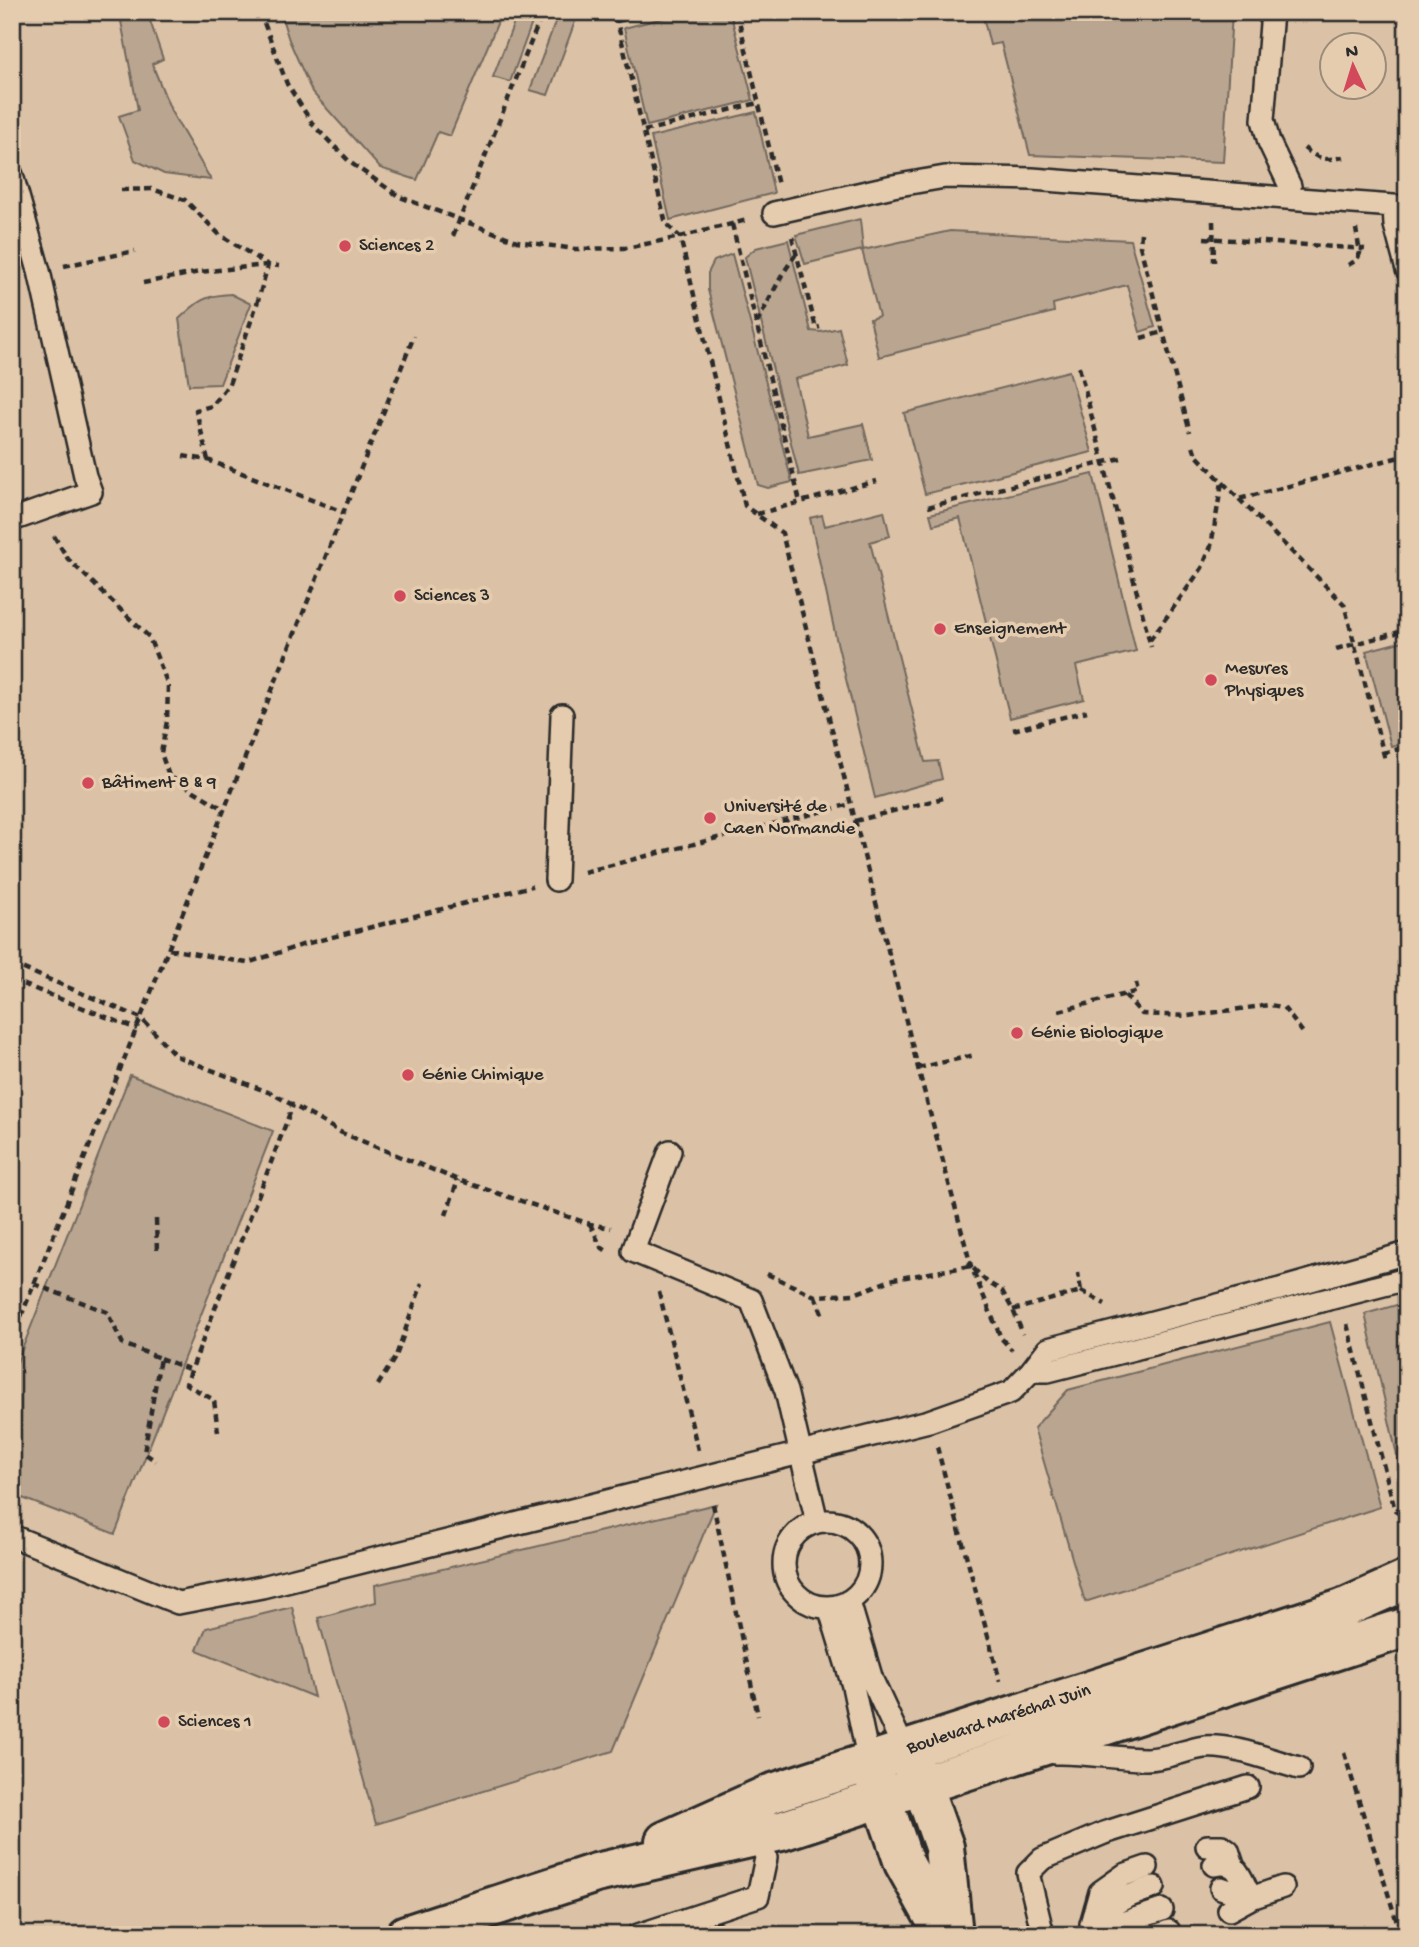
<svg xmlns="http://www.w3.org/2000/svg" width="1419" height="1947" font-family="'Gochi Hand',sans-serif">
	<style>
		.green { fill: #baa690; stroke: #72685e; stroke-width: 2 }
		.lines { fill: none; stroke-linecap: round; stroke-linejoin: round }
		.lane-casing { stroke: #2b2b2b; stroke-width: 26 }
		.street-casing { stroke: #2b2b2b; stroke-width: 44 }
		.secondary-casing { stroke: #2b2b2b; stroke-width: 44 }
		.path { stroke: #2b2b2b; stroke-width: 4.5; stroke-dasharray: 7 5; stroke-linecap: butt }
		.lane { stroke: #e6ccae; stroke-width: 21 }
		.street { stroke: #e6ccae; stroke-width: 38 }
		.secondary { stroke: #e6ccae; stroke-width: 38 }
		.poi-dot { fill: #d1495b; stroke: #e6ccae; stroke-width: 2.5 }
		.labels { text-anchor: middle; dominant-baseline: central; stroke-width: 7; stroke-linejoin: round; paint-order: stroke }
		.poi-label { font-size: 19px; fill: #2b2b2b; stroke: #e6ccae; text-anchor: start }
		.street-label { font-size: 19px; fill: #2b2b2b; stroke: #e6ccae }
	</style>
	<rect width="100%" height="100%" fill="#dbc2a6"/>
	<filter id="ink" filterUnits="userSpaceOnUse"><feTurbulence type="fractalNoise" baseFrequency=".0143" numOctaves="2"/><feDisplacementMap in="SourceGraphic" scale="14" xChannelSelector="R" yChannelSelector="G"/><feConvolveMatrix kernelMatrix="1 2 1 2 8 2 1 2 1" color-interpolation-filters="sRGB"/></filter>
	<g filter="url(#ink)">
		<path class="green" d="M147,12L163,59L152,64L172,113L211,180L164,174L135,160L119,116L138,110L121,21Z
			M280,12H502L450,136L438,132L417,180L380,168L312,92L289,40Z
			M518,12H536L510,82L493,77Z
			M559,12L577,16L548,95L530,90Z
			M687,12H730L753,100L647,126L624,28Z
			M982,12H1232L1223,162L1030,155L1001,43L990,45Z
			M756,112L774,193L670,220L651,137Z
			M860,219L863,250L950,231L1130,240L1155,327L1140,332L1127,285L1053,304L1054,312L879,357L870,319L879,316L862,250L805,264L796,235Z
			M788,240L811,331L821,332L839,328L848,365L795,379L808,436L863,424L872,460L799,475L745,257L756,248Z
			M732,254L792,482L768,488L758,485L708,290V273L714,261Z
			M231,294L251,304L220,384L189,385L179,319C198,301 205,295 231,294Z
			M1069,371L1092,452L925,494L904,413Z
			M1093,474L1136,651L1076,666L1084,699L1010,718L960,518L933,525L930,514Z
			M884,511L890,536L870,542L925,762L938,761L942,779L875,798L836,638L810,518L822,515L825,526Z
			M1407,640V742L1391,746L1366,651Z
			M130,1075L273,1131L115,1534L12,1494V1375Z
			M1407,1302V1495H1406L1365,1314Z
			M1330,1322L1380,1507L1085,1602L1055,1500L1052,1494L1053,1493L1034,1428L1068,1390Z
			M716,1504L613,1751L376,1824L318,1618L376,1602L375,1585Z
			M292,1607L314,1697L197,1650L206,1628Z"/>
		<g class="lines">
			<defs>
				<path id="lane" d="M1272,12L1263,120L1269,142L1290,186V198
					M12,175L39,271L85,476L91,492L12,520
					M1394,206L1395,225L1407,270
					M774,213L893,186L945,177L1032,179L1407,207
					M556,880L562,715
					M670,1151L633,1251L751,1300L786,1391L817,1522
					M1031,1371H1048L1407,1279
					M784 1564a43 43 0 1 1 86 0a43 43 0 1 1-86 0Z
					M12,1536L178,1603L262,1587L929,1421L1011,1392L1031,1371L1048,1349L1280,1289L1407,1253
					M849,1602L872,1680L905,1751
					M829,1607L853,1686L869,1762
					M1055,1753C1086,1752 1115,1759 1146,1759C1166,1759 1185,1750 1204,1747C1231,1744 1273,1761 1299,1768
					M1207,1846H1222L1228,1850L1233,1865
					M1214,1865C1239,1859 1240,1878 1251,1898
					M1221,1888L1251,1898
					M1229,1910L1251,1898L1283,1887
					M1092,1923C1112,1902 1127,1896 1154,1887
					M1091,1924L1100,1892L1124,1875L1147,1867
					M638,1935L758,1896L766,1858L761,1837
					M1043,1935L1028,1873L1042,1859L1104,1833L1248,1787
					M1099,1935L1119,1924L1162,1910
					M1158,1935L1169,1931"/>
				<path id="street" d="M907,1756L922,1785L944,1847L953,1935
					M871,1767L904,1863L944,1935"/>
				<path id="secondary" d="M665,1841L770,1794L1342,1609L1407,1580
					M406,1935L596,1873L781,1831L1407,1627"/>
			</defs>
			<use href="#lane" class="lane-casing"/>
			<use href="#street" class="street-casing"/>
			<use href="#secondary" class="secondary-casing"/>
			<path class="path" d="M260,12L287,84L314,126L351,163L400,197L517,241L575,249L626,248L680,237L747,220
				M589,12L617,21L666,224L680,237L745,506L782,533L918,1068L971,1266L1001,1338L1012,1350
				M737,12L778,185
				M617,21L653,12
				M644,131L758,103
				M1304,148C1317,159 1327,161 1343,157
				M121,190L152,189L185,200L220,235L268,265
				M1213,221L1214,262
				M732,224L800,502
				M1141,233L1140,246L1190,432
				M453,236L543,12
				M792,237L816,328L820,327
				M1204,238L1365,249
				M1348,265L1357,260L1360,253L1356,229
				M64,266L135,251
				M143,283L200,272L267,265
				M757,323L782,275L796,254
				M1141,338L1163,332
				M1079,367L1151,647
				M1193,446L1196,455L1239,499L1407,455
				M183,456L208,460L343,512
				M208,460L196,410L212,406L229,384L257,304L268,265L279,266
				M1239,499L1344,604L1385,759
				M928,507L1121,458
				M757,514L877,481
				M54,536L68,559L149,637L168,685L167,721L161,753L169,776L224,809
				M1150,640L1202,568L1211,546L1222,482
				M1336,649L1407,630
				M1013,730L1087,711
				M1383,753L1399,749L1403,766L1407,765
				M855,821L947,797
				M584,872L851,804
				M169,949L247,963L305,944L532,886
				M12,964L141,1018L176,1056L273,1094L342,1133L458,1180L590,1224L611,1228
				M12,980L137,1029
				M1125,995L1142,1014L1188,1016L1269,1005L1283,1007L1304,1034
				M1059,1011L1138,991L1136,983
				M918,1068L975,1055
				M446,1215L458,1180
				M156,1219L157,1252
				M590,1224L601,1247L607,1251
				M767,1274L815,1296L854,1294L894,1279L971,1266L987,1282L1002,1291L1013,1310L1023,1334
				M34,1284L107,1312L123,1344L160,1358L144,1453L156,1461
				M1081,1291L1105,1304
				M659,1292L698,1450
				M815,1296L824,1318
				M1013,1310L1081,1291L1078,1273
				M1347,1324L1395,1510L1407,1517
				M12,1339L414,336
				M160,1358L191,1370
				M378,1385L396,1356L422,1283
				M218,1432L214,1400L186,1384L293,1105
				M937,1447L1000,1681
				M713,1504L758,1716
				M1396,1510L1407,1506
				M1344,1753L1401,1935
				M12,1930L14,1935"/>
			<use href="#lane" class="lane"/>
			<use href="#street" class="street"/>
			<use href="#secondary" class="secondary"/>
		</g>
	</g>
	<g class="poi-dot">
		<circle cx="345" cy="246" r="7"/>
		<circle cx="400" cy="596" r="7"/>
		<circle cx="940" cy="629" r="7"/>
		<circle cx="1211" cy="680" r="7"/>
		<circle cx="88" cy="783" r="7"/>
		<circle cx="710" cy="818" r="7"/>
		<circle cx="1017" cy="1033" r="7"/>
		<circle cx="408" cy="1075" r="7"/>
		<circle cx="164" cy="1722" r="7"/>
	</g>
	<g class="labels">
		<g class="poi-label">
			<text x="359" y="246">Sciences 2</text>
			<text x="414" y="596">Sciences 3</text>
			<text x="954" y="629">Enseignement</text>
			<text x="1225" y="669">Mesures<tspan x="1225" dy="22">Physiques</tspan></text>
			<text x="102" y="783">Bâtiment 8 &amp; 9</text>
			<text x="724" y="807">Université de<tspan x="724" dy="22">Caen Normandie</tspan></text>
			<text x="1031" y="1033">Génie Biologique</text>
			<text x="422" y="1075">Génie Chimique</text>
			<text x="178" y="1722">Sciences 1</text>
		</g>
		<g class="street-label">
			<text transform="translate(999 1720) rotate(-18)">Boulevard Maréchal Juin</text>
		</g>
	</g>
	<rect width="1419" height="1947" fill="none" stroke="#e6ccae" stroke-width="42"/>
	<rect x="21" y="21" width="1377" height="1905" fill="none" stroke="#2b2b2b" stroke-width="2.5" filter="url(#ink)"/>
	<g transform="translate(1353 66) rotate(356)"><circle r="33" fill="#e6ccae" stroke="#9b8c7a" stroke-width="2"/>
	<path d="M0-5L12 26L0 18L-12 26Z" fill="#d1495b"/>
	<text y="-10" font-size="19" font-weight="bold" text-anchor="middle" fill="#2b2b2b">N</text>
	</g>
</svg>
